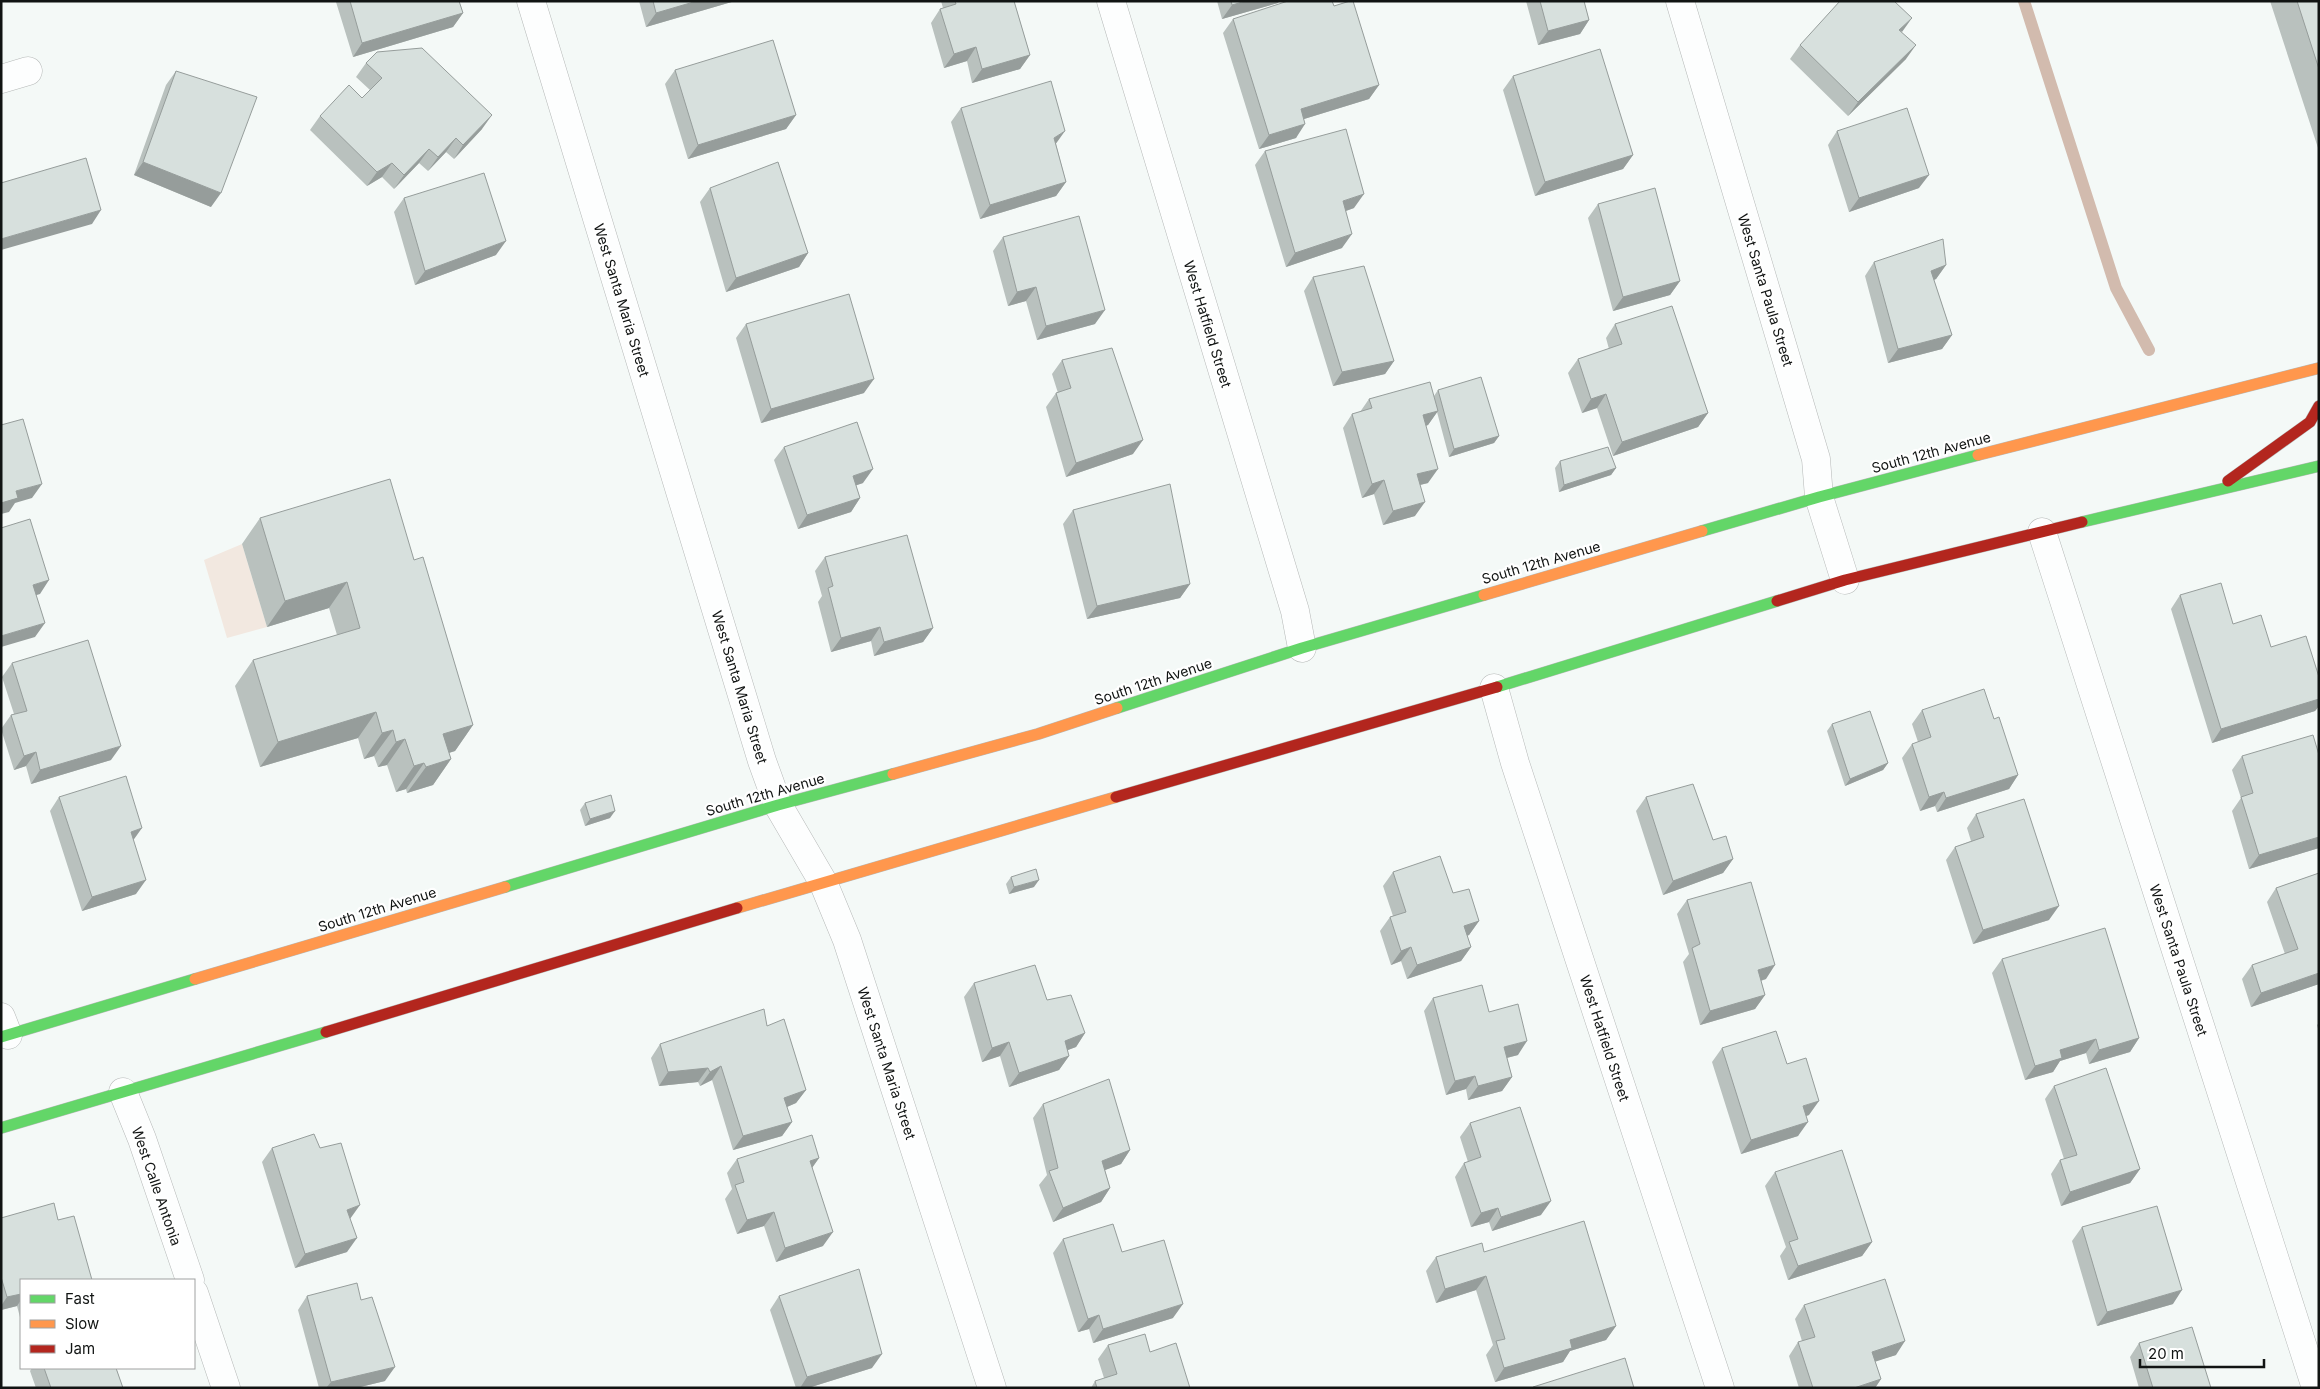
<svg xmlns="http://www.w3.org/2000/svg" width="2320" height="1389" font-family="Inter,sans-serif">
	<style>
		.green { fill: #f2e8e0 }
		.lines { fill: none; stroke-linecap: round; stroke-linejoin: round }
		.stream { stroke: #d2bbae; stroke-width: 12 }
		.street-casing { stroke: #b6b9b8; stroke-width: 29 }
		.fast-casing { stroke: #b6b9b8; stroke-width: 12 }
		.slow-casing { stroke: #b6b9b8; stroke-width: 12 }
		.jam-casing { stroke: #b6b9b8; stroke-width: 12 }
		.street { stroke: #fdfefe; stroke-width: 28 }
		.fast { stroke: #63d668; stroke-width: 11 }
		.slow { stroke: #ff974d; stroke-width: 11 }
		.jam { stroke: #b3261e; stroke-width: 11 }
		.wall { fill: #b9c1be }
		.shaded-wall { fill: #969d9b }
		.building { fill: #d7e0dd; stroke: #969d9b }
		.labels { text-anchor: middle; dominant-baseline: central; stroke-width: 4.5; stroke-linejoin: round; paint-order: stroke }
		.street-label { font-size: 14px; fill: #111413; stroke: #fff }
	</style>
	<rect width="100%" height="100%" fill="#f4f9f7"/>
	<path class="green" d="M242,544L267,627L227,638L204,560Z"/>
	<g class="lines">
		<path class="stream" d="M2024,1L2116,288L2149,350"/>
		<defs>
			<path id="street" d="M531,1L762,761L778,805L823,882L847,940L992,1388
				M1111,1L1295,611L1302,648
				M1680,1L1816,459L1819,497L1845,580
				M1,79L28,71
				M2042,532L2316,1388
				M1494,688L1515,763L1720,1388
				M1,1017L8,1035
				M123,1092L142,1139L190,1280
				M194,1293L226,1388"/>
			<path id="fast" d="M2082,522L2319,466
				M1702,531L1819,497L1978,455
				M1497,687L1777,601
				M1117,708L1302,648L1484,595
				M505,887L778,805L893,774
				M1,1037L195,979
				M1,1128L326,1032"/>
			<path id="slow" d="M1978,455L2319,368
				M1484,595L1702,531
				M893,774L1038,734L1117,708
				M737,908L1116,797
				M195,979L505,887"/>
			<path id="jam" d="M2228,481L2310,422L2319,406
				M1777,601L1845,580L2082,522
				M1116,797L1497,687
				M326,1032L737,908"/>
		</defs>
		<use href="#street" class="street-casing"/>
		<use href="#fast" class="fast-casing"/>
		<use href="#slow" class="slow-casing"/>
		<use href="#jam" class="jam-casing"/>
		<use href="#street" class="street"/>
		<use href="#fast" class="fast"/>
		<use href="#slow" class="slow"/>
		<use href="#jam" class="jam"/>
	</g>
	<path class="wall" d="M459,1L463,13L453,27L353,57L336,2Z
		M639,1H735L646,27Z
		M941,1H1014L1030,55L1020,69L972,83L967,61L944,68L931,23L940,9L943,8Z
		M1217,1H1279L1278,3L1222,19Z
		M1526,1H1584L1589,20L1580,34L1538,45Z
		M2270,1H2319V151Z
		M1233,19L1379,85L1369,99L1304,119L1296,138L1259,149L1223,33Z
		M1902,32L1906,59L1848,116L1790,59L1800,45Z
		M366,63L482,129L454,159L446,152L428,171L419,163L394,189L382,177L367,186L310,130L320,116L362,98L370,90L356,77Z
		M675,70L796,115L786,129L688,159L665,84Z
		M176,71L211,207L134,175L166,85Z
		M1513,76L1633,155L1623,169L1535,196L1503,90Z
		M961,108L1056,144L1066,182L1056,196L980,219L951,122Z
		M1837,131L1919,188L1849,212L1828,145Z
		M1265,151L1354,208L1346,211L1342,248L1286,267L1255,165Z
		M710,188L808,253L799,267L726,292L700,202Z
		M404,198L496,255L415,285L394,212Z
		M1598,204L1680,281L1670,295L1613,311L1588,218Z
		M1003,237L1095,324L1037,340L1026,301L1008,306L993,251Z
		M1874,262L1946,265L1936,279L1934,280L1952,335L1942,349L1888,363L1865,276Z
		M1313,277L1394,361L1385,374L1333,386L1304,291Z
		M746,324L864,393L761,423L736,338Z
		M1615,324L1708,413L1698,427L1613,456L1597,408L1582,413L1568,373L1578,359L1609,349L1606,338Z
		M1062,360L1133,454L1066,477L1046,407L1056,393H1058L1052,374Z
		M1438,390L1499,436L1494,443L1449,457L1437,412L1428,425L1426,426L1428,483L1420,485L1415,516L1383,525L1374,494L1362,498L1343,428L1352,414L1360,412L1369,399L1434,396Z
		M784,447L863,483L856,485L860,498L851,512L798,529L774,460Z
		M1560,461L1616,468L1611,475L1559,492L1555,468Z
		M1073,510L1190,584L1180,598L1087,619L1063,524Z
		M260,518L414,560L473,725L455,751L449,753L451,759L433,785L407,793L406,789L396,792L387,765L378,767L374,756L364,759L358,738L260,767L235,686L253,660L337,635L329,608L267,627L242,544Z
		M825,557L933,628L923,642L874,656L871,641L831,652L818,602L822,596L815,571Z
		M2180,595L2233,624L2319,677V706L2315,711L2212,743L2171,609Z
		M12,663L111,760L31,784L26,766L14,770L1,729L11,715L14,714L2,677Z
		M1922,710L1994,719L2018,775L2009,789L1937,812L1935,806L1920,811L1902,758L1912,744L1918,742L1912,724Z
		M1832,724L1888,763L1883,770L1845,786L1827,731Z
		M2319,755V848L2249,869L2232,811L2241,798L2232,770L2242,756Z
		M59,797L133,840L136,894L82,911L50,811Z
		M1646,797L1713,840L1733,859L1723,873L1663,895L1636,811Z
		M585,803L610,818L585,826L580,810Z
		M1976,814L2049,920L1973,944L1946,860L1955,847L1971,841L1967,828Z
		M1393,872L1453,893L1479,921L1469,935L1467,936L1471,947L1461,961L1407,979L1401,961L1391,965L1380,931L1390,917L1393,916L1383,886Z
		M2319,873V984L2251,1007L2242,979L2252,965L2285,954L2267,902L2276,888Z
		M1011,877L1034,887L1009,894L1006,884Z
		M1687,900L1766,979L1761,981L1765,995L1755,1009L1700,1025L1683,962L1689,954L1677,914Z
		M2002,959L2139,1038L2130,1052L2089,1064L2086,1053L2060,1061L2053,1072L2025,1080L1992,973Z
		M974,983L1047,1000L1085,1033L1076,1047L1067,1050L1069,1056L1059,1070L1009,1087L1000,1056L982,1062L964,997Z
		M1433,998L1489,1012L1518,1055L1507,1058L1512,1077L1502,1091L1468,1100L1466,1089L1446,1095L1424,1011Z
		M2319,1023V1032L2317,1025Z
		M767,1026L806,1090L796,1103L787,1107L792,1122L782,1136L733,1150L712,1080L700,1086L698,1082L659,1086L651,1058L660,1044Z
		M1722,1048L1787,1064L1809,1115L1806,1116L1798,1136L1741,1154L1712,1062Z
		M2054,1086L2140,1169L2130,1183L2061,1206L2051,1174L2060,1160L2064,1159L2045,1099Z
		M1043,1104L1130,1150L1121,1164L1105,1170L1110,1188L1101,1202L1053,1222L1039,1185L1047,1175L1033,1118Z
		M1470,1123L1541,1215L1492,1231L1489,1222L1471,1227L1455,1177L1464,1163L1468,1162L1460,1137Z
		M272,1148L350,1219L347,1252L295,1268L262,1162Z
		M819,1158L812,1168L823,1246L776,1262L764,1226L737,1234L725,1199L732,1189L727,1173L737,1159Z
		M1775,1172L1872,1242L1862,1256L1788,1280L1780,1256L1786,1247L1765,1186Z
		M1,1218L58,1220L21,1280V1321L17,1306L1,1310Z
		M2082,1227L2173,1304L2097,1326L2072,1241Z
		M1063,1239L1122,1252L1173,1318L1093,1343L1089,1329L1078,1332L1053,1253Z
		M1484,1252L1616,1326L1606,1340L1570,1351L1563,1362L1495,1382L1486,1355L1493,1345L1476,1290L1436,1303L1426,1271L1436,1257Z
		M307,1296L361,1300L385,1381L356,1388H319L298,1310Z
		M779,1296L872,1368L808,1388H796L770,1310Z
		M1804,1305L1896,1355L1875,1361L1881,1379L1875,1388H1799L1789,1356L1798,1342L1802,1341L1795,1319Z
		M2139,1343L2211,1388H2139L2130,1357Z
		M1108,1345L1150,1352L1190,1388L1104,1378L1098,1359Z
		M32,1368H116L123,1388H36L30,1371Z
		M1095,1381L1097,1388H1091Z"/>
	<path class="shaded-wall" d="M697,1H735L646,27L656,13Z
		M1246,1H1279L1278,3L1222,19L1232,5Z
		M463,13L453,27L353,57L362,43Z
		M1912,18L1902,32L1899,30Z
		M1589,20L1580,34L1538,45L1548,31Z
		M1916,45L1906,59L1848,116L1858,102Z
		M976,47L967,61L944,68L954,54Z
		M1030,55L1020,69L972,83L982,69Z
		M1379,85L1369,99L1291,123L1301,109Z
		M492,115L482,129L454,159L463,145Z
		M796,115L786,129L688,159L698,145Z
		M1305,124L1296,138L1259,149L1269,135Z
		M1065,131L1055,145L1054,138Z
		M456,138L446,152L428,171L438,157Z
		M429,149L419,163L394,189L404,175Z
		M1633,155L1623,169L1535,196L1545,182Z
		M143,162L221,193L211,207L134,175Z
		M392,163L382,177L367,186L377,172Z
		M1929,175L1919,188L1849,212L1859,198Z
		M1066,182L1056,196L980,219L990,205Z
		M1364,194L1354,208L1334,215L1343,201Z
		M101,210L92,224L1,250V239Z
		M1352,234L1342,248L1286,267L1295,253Z
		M506,241L496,255L415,285L425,271Z
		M808,253L799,267L726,292L736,278Z
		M1946,265L1936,279L1921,285L1931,271Z
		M1680,281L1670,295L1613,311L1623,297Z
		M1036,287L1026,301L1008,306L1017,292Z
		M1105,310L1095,324L1037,340L1046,326Z
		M1952,335L1942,349L1888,363L1898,349Z
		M1394,361L1385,374L1333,386L1342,372Z
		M874,379L864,393L761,423L771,409Z
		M1606,394L1597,408L1582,413L1591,399Z
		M1438,411L1428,425L1413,429L1423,415Z
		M1708,413L1698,427L1613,456L1622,442Z
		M1499,436L1494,443L1449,457L1454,449Z
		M1143,440L1133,454L1066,477L1076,463Z
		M1616,468L1611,475L1559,492L1564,485Z
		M873,469L863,483L843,490L853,476Z
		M1438,469L1428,483L1407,488L1417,474Z
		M1384,480L1374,494L1362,498L1372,484Z
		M42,484L32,498L15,503L9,512L1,514V503L16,491Z
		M860,498L851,512L798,529L807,515Z
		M1425,502L1415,516L1383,525L1393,511Z
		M49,580L40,594L24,599L33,585Z
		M347,582L329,608L267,627L285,601Z
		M1190,584L1180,598L1087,619L1097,606Z
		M45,623L35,637L1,647V636Z
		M880,627L871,641L831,652L841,638Z
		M933,628L923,642L874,656L884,642Z
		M2319,699V706L2315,711L2212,743L2221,729Z
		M376,712L358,738L260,767L278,742Z
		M473,725L455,751L425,760L443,734Z
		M393,730L374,756L364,759L382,733Z
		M405,739L387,765L378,767L396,742Z
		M121,746L111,760L31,784L40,770Z
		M36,752L26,766L14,770L24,756Z
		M451,759L433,785L407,793L426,767Z
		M424,763L406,789L396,792L414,766Z
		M1888,763L1883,770L1845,786L1850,779Z
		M2018,775L2009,789L1937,812L1946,798Z
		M1944,792L1935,806L1920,811L1929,797Z
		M615,811L610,818L585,826L590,819Z
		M142,828L132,842L131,832Z
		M2319,837V848L2249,869L2259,855Z
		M1733,859L1723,873L1663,895L1673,881Z
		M146,880L136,894L82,911L92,897Z
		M1039,880L1034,887L1009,894L1014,887Z
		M2059,906L2049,920L1973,944L1983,930Z
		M1479,921L1469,935L1454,940L1464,926Z
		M1411,947L1401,961L1391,965L1401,951Z
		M1471,947L1461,961L1407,979L1417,965Z
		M1775,965L1766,979L1748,984L1758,970Z
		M2319,973V984L2251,1007L2261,993Z
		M1765,995L1755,1009L1700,1025L1710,1011Z
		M1085,1033L1076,1047L1055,1055L1065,1041Z
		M2139,1038L2130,1052L2089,1064L2099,1050Z
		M2096,1039L2086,1053L2060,1061L2053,1072L2025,1080L2035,1066L2060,1050Z
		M1527,1041L1518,1055L1494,1061L1504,1047Z
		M1009,1042L1000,1056L982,1062L992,1048Z
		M1069,1056L1059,1070L1009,1087L1019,1073Z
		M721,1066L712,1080L700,1086L710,1072Z
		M708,1068L698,1082L659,1086L668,1072Z
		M1475,1076L1466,1089L1446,1095L1455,1081Z
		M1512,1077L1502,1091L1468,1100L1478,1086Z
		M806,1090L796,1103L775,1112L784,1098Z
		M1819,1101L1809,1115L1793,1120L1803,1106Z
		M792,1122L782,1136L733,1150L743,1136Z
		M1808,1122L1798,1136L1741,1154L1751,1140Z
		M1130,1150L1121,1164L1092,1175L1102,1161Z
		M819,1158L809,1172L810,1161Z
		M2140,1169L2130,1183L2061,1206L2070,1192Z
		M1110,1188L1101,1202L1053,1222L1063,1208Z
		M1551,1201L1541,1215L1492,1231L1501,1217Z
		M360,1205L350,1219L337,1224L347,1210Z
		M1498,1208L1489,1222L1471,1227L1481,1213Z
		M774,1212L764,1226L737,1234L747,1220Z
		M833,1232L823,1246L776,1262L785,1248Z
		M357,1238L347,1252L295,1268L305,1254Z
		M1872,1242L1862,1256L1788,1280L1798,1266Z
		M1486,1276L1476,1290L1436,1303L1445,1289Z
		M2182,1290L2173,1304L2097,1326L2107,1312Z
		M21,1294V1300L17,1306L1,1310V1306L7,1297Z
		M1183,1304L1173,1318L1093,1343L1103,1329Z
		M1099,1315L1089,1329L1078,1332L1088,1319Z
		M1616,1326L1606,1340L1570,1351L1563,1362L1495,1382L1504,1368L1570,1340Z
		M1905,1341L1896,1355L1862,1366L1872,1352Z
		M882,1354L872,1368L808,1388H800L807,1377Z
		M395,1367L385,1381L356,1388H326L331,1382Z
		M1881,1379L1875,1388H1854Z"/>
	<path class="building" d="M350,1H459L463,13L362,43Z
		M653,1H697L656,13Z
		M955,1H1014L1030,55L982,69L976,47L954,54L940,9L956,4Z
		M1231,1H1246L1232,5Z
		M1288,1H1332L1334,6L1350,1H1353L1379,85L1301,109L1305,124L1269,135L1233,19Z
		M1540,1H1584L1589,20L1548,31Z
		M1840,1H1894L1912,18L1899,30L1916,45L1858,102L1800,45Z
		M2297,1H2319V69Z
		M773,40L796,115L698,145L675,70Z
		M422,48L492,115L463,145L456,138L438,157L429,149L404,175L392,163L377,172L320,116L349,85L362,98L382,78L366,63L377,52Z
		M1600,49L1633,155L1545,182L1513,76Z
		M176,71L257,97L221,193L143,162Z
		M1051,81L1065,131L1054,138L1066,182L990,205L961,108Z
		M1907,108L1929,175L1859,198L1837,131Z
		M1346,129L1364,194L1343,201L1352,234L1295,253L1265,151Z
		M86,158L101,210L1,239V183Z
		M778,162L808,253L736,278L710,188Z
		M484,173L506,241L425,271L404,198Z
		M1655,188L1680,281L1623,297L1598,204Z
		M1079,216L1105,310L1046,326L1036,287L1017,292L1003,237Z
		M1943,239L1946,265L1931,271L1952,335L1898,349L1874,262Z
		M1364,266L1394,361L1342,372L1313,277Z
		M849,294L874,379L771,409L746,324Z
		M1672,306L1708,413L1622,442L1606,394L1591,399L1578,359L1622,344L1615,324Z
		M1112,348L1143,440L1076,463L1056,393L1071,388L1062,360Z
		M1481,377L1499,436L1454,449L1438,390Z
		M1430,382L1438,411L1423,415L1438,469L1417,474L1425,502L1393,511L1384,480L1372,484L1352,414L1372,408L1369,399Z
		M23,419L42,484L16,491L18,498L1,503V425Z
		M857,422L873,469L853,476L860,498L807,515L784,447Z
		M1608,447L1616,468L1564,485L1560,461Z
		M390,479L414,560L423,557L473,725L443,734L451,759L426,767L424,763L414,766L405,739L396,742L393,730L382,733L376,712L278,742L253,660L360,628L347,582L285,601L260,518Z
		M1170,484L1190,584L1097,606L1073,510Z
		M30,519L49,580L33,585L45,623L1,636V528Z
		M907,535L933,628L884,642L880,627L841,638L828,588L833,586L825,557Z
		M2221,583L2233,624L2261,615L2271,647L2306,636L2319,677V699L2221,729L2180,595Z
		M88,640L121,746L40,770L36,752L24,756L11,715L27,711L12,663Z
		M1984,689L1994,719L1999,717L2018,775L1946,798L1944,792L1929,797L1912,744L1931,737L1922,710Z
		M1870,711L1888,763L1850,779L1832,724Z
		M2313,735L2319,755V837L2259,855L2241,797L2253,793L2242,756Z
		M126,776L142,828L131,832L146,880L92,897L59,797Z
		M1693,784L1713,840L1726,836L1733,859L1673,881L1646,797Z
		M611,795L615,811L590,819L585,803Z
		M2024,799L2059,906L1983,930L1955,847L1984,837L1976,814Z
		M1440,856L1453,893L1469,889L1479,921L1464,926L1471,947L1417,965L1411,947L1401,951L1390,917L1406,912L1393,872Z
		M1036,869L1039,880L1014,887L1011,877Z
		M2319,873V973L2261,993L2252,965L2298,949L2276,888Z
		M1751,882L1775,965L1758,970L1765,995L1710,1011L1692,948L1700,944L1687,900Z
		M2105,928L2139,1038L2099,1050L2096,1039L2060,1050L2062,1058L2035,1066L2002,959Z
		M1035,965L1047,1000L1071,995L1085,1033L1065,1041L1069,1056L1019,1073L1009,1042L992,1048L974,983Z
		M1482,985L1489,1012L1518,1004L1527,1041L1504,1047L1512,1077L1478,1086L1475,1076L1455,1081L1433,998Z
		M764,1009L767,1026L784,1019L806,1090L784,1098L792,1122L743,1136L721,1066L710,1072L708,1068L668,1072L660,1044Z
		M1776,1031L1787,1064L1806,1058L1819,1101L1803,1106L1808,1122L1751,1140L1722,1048Z
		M2106,1068L2140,1169L2070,1192L2060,1160L2077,1155L2054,1086Z
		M1109,1079L1130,1150L1102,1161L1110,1188L1063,1208L1049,1171L1058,1168L1043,1104Z
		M1520,1107L1551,1201L1501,1217L1498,1208L1481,1213L1464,1163L1481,1157L1470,1123Z
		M314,1134L320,1148L341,1143L360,1205L347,1210L357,1238L305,1254L272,1148Z
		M812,1135L819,1158L810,1161L833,1232L785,1248L774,1212L747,1220L735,1185L744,1182L737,1159Z
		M1842,1150L1872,1242L1798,1266L1789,1242L1798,1239L1775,1172Z
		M54,1203L58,1220L74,1216L92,1280H21V1294L7,1297L1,1277V1218Z
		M2157,1206L2182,1290L2107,1312L2082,1227Z
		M1584,1221L1616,1326L1570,1340L1572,1348L1504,1368L1496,1341L1505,1339L1486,1276L1445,1289L1436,1257L1482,1243L1484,1252Z
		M1113,1224L1122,1252L1164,1240L1183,1304L1103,1329L1099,1315L1088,1319L1063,1239Z
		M859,1269L882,1354L807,1377L779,1296Z
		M1885,1279L1905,1341L1872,1352L1881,1379L1854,1388H1813L1798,1342L1815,1337L1804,1305Z
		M357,1283L361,1300L372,1297L395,1367L331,1382L307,1296Z
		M2192,1327L2211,1388H2153L2139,1343Z
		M1145,1334L1150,1352L1176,1343L1190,1388H1097L1095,1381L1117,1374L1108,1345Z
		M1625,1358L1634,1388H1533V1387Z
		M44,1368H116L123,1388H51Z"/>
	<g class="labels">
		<g class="street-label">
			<text transform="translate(1766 290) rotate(73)">West Santa Paula Street</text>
			<text transform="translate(622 300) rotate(73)">West Santa Maria Street</text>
			<text transform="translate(1208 324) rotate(73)">West Hatfield Street</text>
			<text transform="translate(1931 452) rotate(-15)">South 12th Avenue</text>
			<text transform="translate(1541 562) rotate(-16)">South 12th Avenue</text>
			<text transform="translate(1153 681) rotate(-18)">South 12th Avenue</text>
			<text transform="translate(740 687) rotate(73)">West Santa Maria Street</text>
			<text transform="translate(765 794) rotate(-16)">South 12th Avenue</text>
			<text transform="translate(377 909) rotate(-17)">South 12th Avenue</text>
			<text transform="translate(2179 960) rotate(72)">West Santa Paula Street</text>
			<text transform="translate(1605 1038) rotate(72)">West Hatfield Street</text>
			<text transform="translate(887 1063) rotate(72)">West Santa Maria Street</text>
			<text transform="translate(157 1186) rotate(71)">West Calle Antonia</text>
		</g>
	</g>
	<rect width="2320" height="1389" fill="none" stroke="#111413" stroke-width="5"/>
	<rect x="20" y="1279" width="175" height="90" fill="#ffffff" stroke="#a0a1a1"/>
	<rect x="30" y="1295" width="25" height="8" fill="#63d668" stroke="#a0a1a1"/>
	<text x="65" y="1304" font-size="15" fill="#111413">Fast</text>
	<rect x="30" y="1320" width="25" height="8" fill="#ff974d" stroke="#a0a1a1"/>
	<text x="65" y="1329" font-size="15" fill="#111413">Slow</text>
	<rect x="30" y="1345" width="25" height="8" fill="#b3261e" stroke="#a0a1a1"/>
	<text x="65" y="1354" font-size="15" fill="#111413">Jam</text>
	<path d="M2140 1359v8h124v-8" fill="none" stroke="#111413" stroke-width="2.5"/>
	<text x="2148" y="1359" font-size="15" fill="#111413" stroke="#ffffff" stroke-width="4" paint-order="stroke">20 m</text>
</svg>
